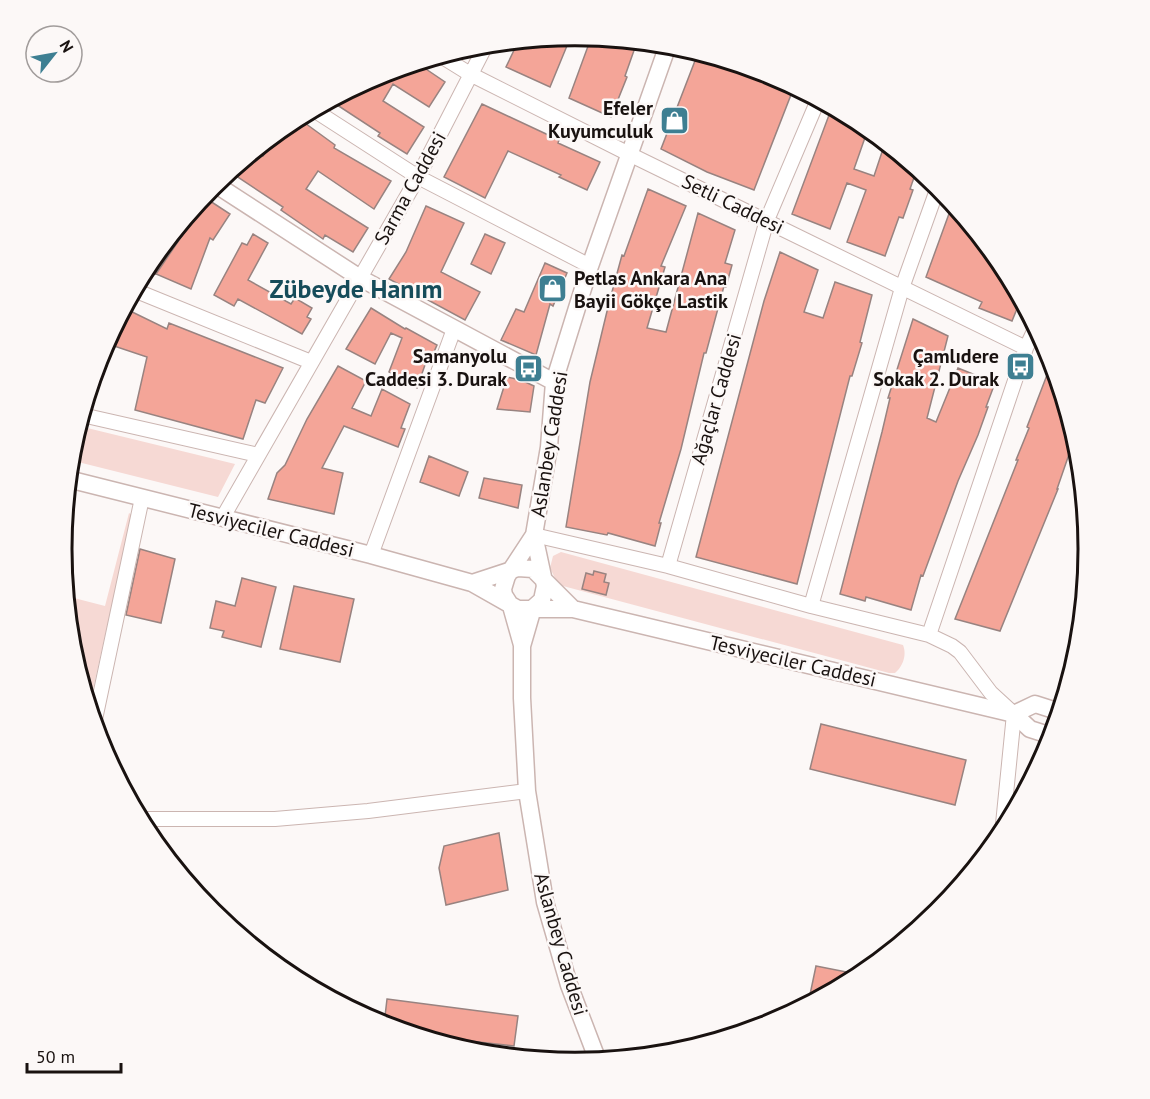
<svg xmlns="http://www.w3.org/2000/svg" width="1150" height="1099" font-family="'PT Sans',sans-serif">
	<style>
		.green { fill: #f6d9d4 }
		.building { fill: #f4a598; stroke: #988380; stroke-width: 1.5 }
		.lines { fill: none; stroke-linecap: round; stroke-linejoin: round }
		.minor-casing { stroke: #cbb5b1; stroke-width: 16 }
		.tertiary-casing { stroke: #cbb5b1; stroke-width: 19 }
		.minor { stroke: #fff; stroke-width: 14 }
		.tertiary { stroke: #fff; stroke-width: 16 }
		.labels { text-anchor: middle; dominant-baseline: central; stroke-width: 5; stroke-linejoin: round; paint-order: stroke }
		.poi-label { font-size: 20px; font-weight: bold; fill: #191210; stroke: #fcf8f7; text-anchor: end }
		.street-label { font-size: 20px; fill: #191210; stroke: #fcf8f7 }
		.district-label { font-size: 26px; font-weight: bold; fill: #164c5a; stroke: #fcf8f7 }
		.rim { fill: none; stroke: #191210; stroke-width: 3 }
	</style>
	<rect width="100%" height="100%" fill="#fcf8f7"/>
	<path class="green" d="M79,426L235,464L218,497L70,460Z
		M129,513L132,515L89,707L71,649L66,599L74,598L105,606Z
		M561,552L903,645C907,655 903,666 895,673H889L563,586L557,582L550,568L553,556Z"/>
	<path class="building" d="M571,36L550,87L506,67L518,42Z
		M591,38L637,42L625,76L627,77L611,117L569,98Z
		M698,53L753,73L754,70L772,75L794,87L754,190L707,172L661,149Z
		M417,63L445,82L429,107L393,84L383,101L424,127L407,154L378,136L380,133L331,101L379,75Z
		M482,104L559,140L558,143L600,162L587,190L559,177L561,175L508,151L485,198L444,177Z
		M832,107L868,129L854,169L874,176L885,143L917,169L910,189L913,190L903,218L899,217L885,256L847,242L866,190L847,183L830,229L792,214Z
		M298,118L335,145L334,148L391,181L374,209L318,171L306,189L368,228L353,252L325,235L323,239L281,210L283,207L230,172L255,151L263,156L281,130Z
		M648,189L686,206L661,266L665,267L647,328L666,332L698,213L735,230L725,263L732,265L726,287L724,286L706,353H704L681,449L659,523H661L655,546L608,533L607,535L566,527L590,382L609,303L622,255L624,256Z
		M207,199L230,214L213,240L210,238L191,289L156,274Z
		M426,206L464,223L441,272L480,292L465,320L389,279L406,252Z
		M950,211L962,216L1002,265L1021,299L1012,321L979,308L982,302L926,277Z
		M253,234L268,243L248,280L291,304L295,298L312,308L307,317L311,319L302,334L238,299L234,306L214,295L242,243L247,245Z
		M485,234L505,243L491,274L471,264Z
		M164,245L155,274L145,270L148,264Z
		M780,252L818,270L804,312L823,318L835,282L872,295L860,342L862,343L852,376H850L797,584L696,557L764,301Z
		M545,263L567,273L553,306L550,304L536,355L501,340L516,309L524,312Z
		M124,308L167,329L169,323L283,368L265,403L256,400L243,439L135,410L147,357L108,344V340Z
		M371,308L405,329L406,328L437,345L429,363L426,362L417,388L389,372L402,338L391,333L375,364L346,349Z
		M913,319L948,336L927,418L936,422L958,368L995,383L986,407H988L978,435L958,481L923,576L921,575L911,610L866,597L865,601L840,594L882,432L890,398H888Z
		M1052,362L1075,437L1057,489H1058L1000,631L955,619L1018,460H1016L1029,428L1027,427Z
		M338,366L366,381L352,408L371,416L382,389L410,404L401,428L405,429L398,447L344,426L322,468L343,473L334,514L268,499L277,473L285,465L307,419Z
		M507,377L521,380L534,386L530,412L497,409Z
		M429,456L468,472L459,496L420,482Z
		M484,478L522,485L518,508L479,498Z
		M140,549L175,559L161,623L126,615Z
		M594,571L606,574L604,582L609,583L606,595L582,589L586,573L593,575Z
		M242,578L276,587L261,647L222,637L224,631L210,628L216,601L235,606Z
		M294,586L354,599L340,662L280,649Z
		M821,724L966,760L955,805L810,769Z
		M499,833L508,890L446,905L439,868L444,846Z
		M816,966L862,975L808,1004Z
		M387,999L518,1016L514,1046L443,1038L442,1043L384,1025Z"/>
	<g class="lines">
		<defs>
			<path id="minor" d="M441,56L470,74L631,155L1026,348
				M314,110L418,177L590,266
				M134,290L311,362
				M82,415L258,455
				M223,517L418,177L486,45
				M534,535L668,566L811,606L929,635L952,646L960,652L991,693L1014,714L1002,834
				M371,555L454,329
				M668,566L767,220L818,100
				M811,606L902,288L938,187
				M929,635L1026,348L1036,327
				M94,724L142,498
				M140,819H275L368,811L527,791"/>
			<path id="tertiary" d="M215,184L360,278L554,382
				M68,479L371,555L472,583L518,609H573L1014,714L1030,729L1052,736
				M472,583L518,568L533,569L573,609
				M522,645L511,606L504,595L503,589L507,576L534,535
				M1014,714L1035,704L1060,712
				M598,1061L569,985L545,902L527,791L522,698V646L533,608L542,600L545,586L534,535L549,447L554,382L590,266L668,45"/>
		</defs>
		<use href="#minor" class="minor-casing"/>
		<use href="#tertiary" class="tertiary-casing"/>
		<use href="#minor" class="minor"/>
		<use href="#tertiary" class="tertiary"/>
	</g>
	<defs>
		<symbol id="shop-square" viewBox="-11 -11 22 22"><rect x="-9" y="-9" width="18" height="18" rx="4" fill="#3e7f92" stroke="#fcf8f7"/><path d="M-5-2.5h2.3a2.7 3.5 0 0 1 5.4 0H5L5.5 6h-11ZM-1.5-2.5h3a1.5 2.3 0 0 0-3 0Z" fill="#fff"/></symbol>
		<symbol id="bus-square" viewBox="-11 -11 22 22"><rect x="-9" y="-9" width="18" height="18" rx="4" fill="#3e7f92" stroke="#fcf8f7"/><path d="M-5-6H5V4H4V6H2V4H-2V6H-4V4H-5ZM-3.5-4V0h7V-4ZM-3.5 1.2v1.5H-2V1.2ZM2 1.2v1.5H3.5V1.2Z" fill="#fff"/></symbol>
	</defs>
	<g fill-rule="evenodd">
		<use href="#shop-square" x="658" y="104" width="33" height="33"/>
		<use href="#shop-square" x="536" y="272" width="33" height="33"/>
		<use href="#bus-square" x="1004" y="350" width="33" height="33"/>
		<use href="#bus-square" x="512" y="352" width="33" height="33"/>
	</g>
	<g class="labels">
		<g class="poi-label">
			<text x="653" y="108">Efeler<tspan x="653" dy="23">Kuyumculuk</tspan></text>
			<text x="574" y="278" text-anchor="start">Petlas Ankara Ana<tspan x="574" dy="23">Bayii Gökçe Lastik</tspan></text>
			<text x="507" y="356">Samanyolu<tspan x="507" dy="23">Caddesi 3. Durak</tspan></text>
			<text x="999" y="356">Çamlıdere<tspan x="999" dy="23">Sokak 2. Durak</tspan></text>
		</g>
		<g class="street-label">
			<text transform="translate(410 188) rotate(-61)">Sarma Caddesi</text>
			<text transform="translate(733 204) rotate(26)">Setli Caddesi</text>
			<text transform="translate(716 399) rotate(-74)">Ağaçlar Caddesi</text>
			<text transform="translate(549 444) rotate(-81)">Aslanbey Caddesi</text>
			<text transform="translate(271 530) rotate(14)">Tesviyeciler Caddesi</text>
			<text transform="translate(793 661) rotate(13)">Tesviyeciler Caddesi</text>
			<text transform="translate(561 944) rotate(74)">Aslanbey Caddesi</text>
		</g>
		<g class="district-label">
			<text x="356" y="288">Zübeyde Hanım</text>
		</g>
	</g>
	<path d="M0 0H1150V1099H0ZM72 549a503 503 0 1 1 1006 0a503 503 0 1 1-1006 0Z" fill="#fcf8f7" fill-rule="evenodd"/>
	<path class="rim" d="M72 549a503 503 0 1 1 1006 0a503 503 0 1 1-1006 0Z"/>
	<g transform="translate(54 54) rotate(59)"><circle r="28" fill="#fcf8f7" stroke="#a19c9b" stroke-width="1.5"/>
	<path d="M0-4.5L10 22L0 15L-10 22Z" fill="#3e7f92"/>
	<text y="-9" font-size="16" font-weight="bold" text-anchor="middle" fill="#191210">N</text>
	</g>
	<path d="M27 1063v9h94v-9" fill="none" stroke="#191210" stroke-width="3"/>
	<text x="36" y="1063" font-size="18" fill="#191210" stroke="#fcf8f7" stroke-width="4.5" paint-order="stroke">50 m</text>
</svg>
